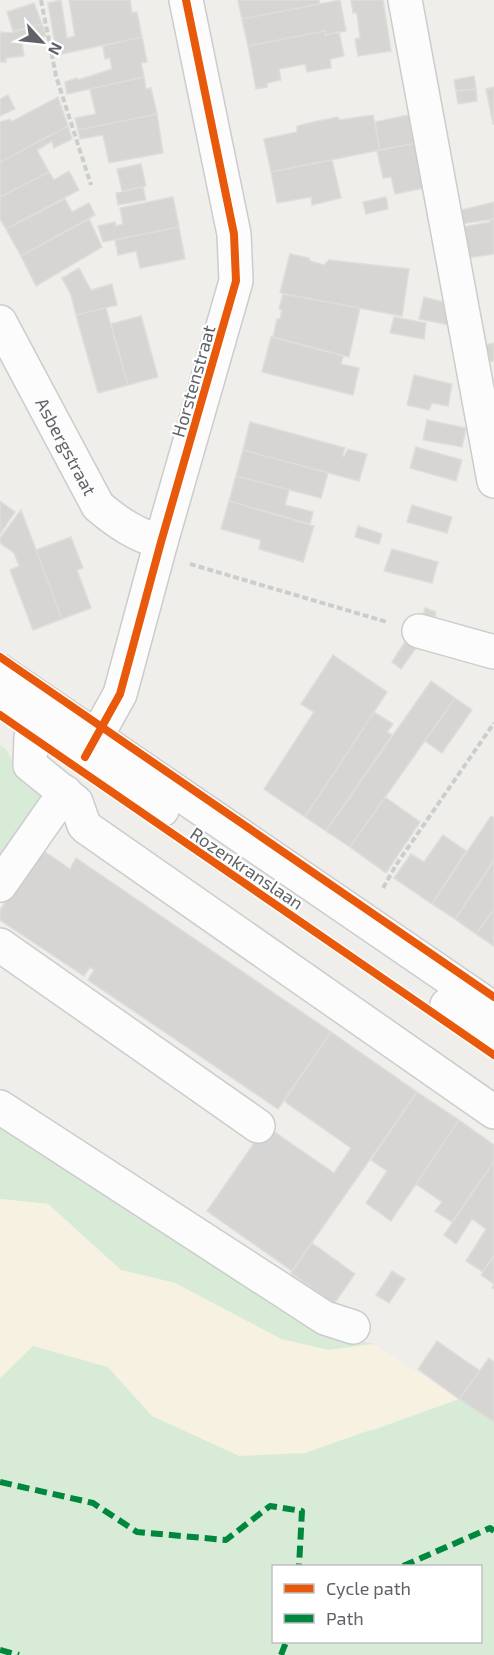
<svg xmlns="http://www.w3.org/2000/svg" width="494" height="1655" font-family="'Exo 2',sans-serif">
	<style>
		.green { fill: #d8ebd6; fill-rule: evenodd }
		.sand { fill: #f6f1e1 }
		.building { fill: #d6d5d3; stroke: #deddd9; stroke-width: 1.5 }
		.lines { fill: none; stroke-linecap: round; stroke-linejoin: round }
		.minor-casing { stroke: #cbcccc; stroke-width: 36 }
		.path { stroke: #cacfcc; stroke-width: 4; stroke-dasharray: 6 3; stroke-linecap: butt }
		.minor { stroke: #fdfcfc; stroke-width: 33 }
		.quiet { stroke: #00873e; stroke-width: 6; stroke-dasharray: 12 6; stroke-linecap: butt }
		.cycleway-casing { stroke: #fff; stroke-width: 11 }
		.cycleway { stroke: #e8590c; stroke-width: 8 }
		.labels { text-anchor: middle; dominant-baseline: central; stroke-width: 4.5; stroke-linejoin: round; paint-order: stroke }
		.street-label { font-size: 18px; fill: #5f6368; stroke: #fff }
	</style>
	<rect width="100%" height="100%" fill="#efeeea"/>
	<path class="green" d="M0,745L6,749L23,783L47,801L0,865Z
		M0,1118L329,1334L374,1344L328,1350L281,1339L175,1283L121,1270L48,1204L0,1199Z
		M33,1345L108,1367L152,1416L374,1430L459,1399L494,1422V1655H0V1378ZM274,1566H480V1642H274Z"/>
	<path class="sand" d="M0,1199L48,1204L121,1270L175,1283L281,1339L328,1350L374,1344L459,1399L305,1453L239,1456L152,1416L108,1367L33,1346L0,1378Z"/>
	<path class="building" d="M61,0L67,38L75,36L69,0H130L132,13L137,12L142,37L57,55L48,3Z
		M238,0H319L320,4L242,19Z
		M340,0L346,31L325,35V31L248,46L242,19Z
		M351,0H383L391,51L358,56L355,39L360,38L357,13H353Z
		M34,3L42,24L13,31L7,12Z
		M42,24L46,36L22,44L24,56L6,58V62H0V32L10,33Z
		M325,31V35L339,32L344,56L330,59L331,68L307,72L305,64L279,69L281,80L267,83V87L256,89L248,46Z
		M142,37L147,62L141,63L144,77L67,94L65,82L77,78L78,80L112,69L110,58L105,59L103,46Z
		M474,76L476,89L456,91L454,80Z
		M144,77L146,89L151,88L157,114L78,130L75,118L96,114L90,89Z
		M494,87V124H493L486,89Z
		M476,89L477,101L458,104L456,91Z
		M8,95L15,109L0,116V99Z
		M58,97L68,126L0,162V122L10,119L11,122Z
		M157,114L163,153L109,163L103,135L80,139L78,130Z
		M373,115L380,150L271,172L264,139L297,132V126L313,122L338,117L339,120Z
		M409,115L416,143L380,150L375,122Z
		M68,126L72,139L54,148L52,141L37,150L49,172L0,197V162Z
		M416,143L424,188L395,194L391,177L383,178L377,151Z
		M332,160L341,198L312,205L311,197L277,203L271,172Z
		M141,164L146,186L122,191L117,169Z
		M69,171L79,190L6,229L0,219V197L49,172L54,180Z
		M143,187L146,200L118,205L116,193Z
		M173,197L179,227L103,242L98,226L115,222L116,226L123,224L120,208Z
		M386,197L388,209L366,214L363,202Z
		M65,199L72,212L89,203L95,215L21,256L6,229Z
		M494,202V219L460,224L458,211Z
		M89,219L102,247L36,286L21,256Z
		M494,219V254L467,258L462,227L490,222V220Z
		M179,227L185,259L140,268L136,251L118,255L115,240Z
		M290,254L309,258L310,261L324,265L329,260L409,269L402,316L280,293Z
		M79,268L91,290L112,284L117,305L76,315L71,295L62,278Z
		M283,294L360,308L349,357L273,337L277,319H280L282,310L279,309Z
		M424,297L447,303L450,325L419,319Z
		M106,308L128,385L98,393L76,315Z
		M141,316L158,377L128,385L111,324Z
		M394,317L426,323L424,339L390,333Z
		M271,337L343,356L341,364L359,368L353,395L262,372Z
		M494,343V361L486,362L483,345Z
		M414,375L452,384L448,406L432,403L429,410L407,405Z
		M427,420L466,428L462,447L423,440Z
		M250,422L345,448L342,456H344L348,449L367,454L359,481L243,450Z
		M416,447L462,460L456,481L410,468Z
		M243,450L328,473L321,498L236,476Z
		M236,476L289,490L285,505L313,512L310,524L229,501Z
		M0,501L15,512L0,534Z
		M229,501L314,526L303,562L259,549L261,540L221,529Z
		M412,505L452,517L447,533L407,522Z
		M21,510L62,619L33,630L10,570L19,566L14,553L0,543V538Z
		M358,526L382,534L379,544L355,537Z
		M71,537L83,568L77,570L91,608L62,619L36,550Z
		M392,549L438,562L432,583L384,571Z
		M425,608L436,612L433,623L422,620Z
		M406,640L418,645L401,669L392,662Z
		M333,655L387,692L305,817L264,789L314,712L301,704Z
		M431,681L455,698L350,847L326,831Z
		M455,698L472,710L442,753L425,741Z
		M374,712L393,724L387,732L392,735L326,831L305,817Z
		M385,797L420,822L386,873L350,847Z
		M491,816L494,818V860L455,919L432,904Z
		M443,835L466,851L432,904L394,878L411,854L424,862Z
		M41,849L70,869L76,858L331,1032L278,1109L88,980L94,970L90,967L84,976L0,920V910Z
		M494,861V909L476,934L455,919Z
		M494,910V946L476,934Z
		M331,1032L417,1092L292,1271L207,1211L266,1126L334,1173L351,1148L284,1101Z
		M417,1092L459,1120L391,1221L366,1203L387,1171L371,1160Z
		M459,1120L494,1145V1161L452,1222L435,1211L442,1202L416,1184Z
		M494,1161V1255L483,1272L466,1261L486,1229L472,1219L456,1244L444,1235Z
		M312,1243L355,1274L334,1304L291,1273Z
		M494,1256V1289L492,1288L494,1284L481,1275Z
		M392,1271L405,1279L389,1303L376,1295Z
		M437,1341L480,1371L459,1399L418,1369Z
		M489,1358L494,1362V1422L459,1399Z"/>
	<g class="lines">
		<defs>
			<g id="minor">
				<path d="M405,0L494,481"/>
				<path id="s1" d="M0,322L98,506C118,523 136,535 161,542"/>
				<path d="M419,631L494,652"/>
				<path d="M0,671L494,1009"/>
				<path d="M0,699L162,810"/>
				<path d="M35,723L31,737L30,765L76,802L84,825L87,828L494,1112"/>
				<path d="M85,757L120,694L161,542L236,281L234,234L186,0"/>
				<path d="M0,885L65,792"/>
				<path d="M0,945L258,1126"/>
				<path d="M447,1005L494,1037"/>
				<path d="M0,1107L325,1318L353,1327"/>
			</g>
		</defs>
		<use href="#minor" class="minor-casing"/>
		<path class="path" d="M41,0L56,76L91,185
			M190,564L387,622
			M383,888L396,865L494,723"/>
		<use href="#minor" class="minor"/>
		<path class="quiet" d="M0,1482L93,1503L137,1532L226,1540L270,1506L302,1511L299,1566
			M403,1566L490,1528L494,1531
			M0,1650L19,1655
			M281,1655L286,1642"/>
		<defs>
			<path id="cycleway" d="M0,657L494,997
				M0,715L494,1055
				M85,757L120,694L161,542L236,281L234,234L186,0"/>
		</defs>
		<use href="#cycleway" class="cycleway-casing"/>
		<use href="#cycleway" class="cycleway"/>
	</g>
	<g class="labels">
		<g class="street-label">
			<text transform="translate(193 381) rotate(-74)">Horstenstraat</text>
			<text stroke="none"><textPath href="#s1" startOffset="141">Asbergstraat</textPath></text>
			<text transform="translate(247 868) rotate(34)">Rozenkranslaan</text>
		</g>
	</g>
	<rect x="272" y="1565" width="210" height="78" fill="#ffffff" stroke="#bfc1c3" stroke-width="1.5"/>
	<rect x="284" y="1584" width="30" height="9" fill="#e8590c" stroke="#bfc1c3" stroke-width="1.5"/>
	<text x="326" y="1595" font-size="18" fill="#5f6368">Cycle path</text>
	<rect x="284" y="1614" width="30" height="9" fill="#00873e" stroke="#bfc1c3" stroke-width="1.5"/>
	<text x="326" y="1625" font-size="18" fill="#5f6368">Path</text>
	<g transform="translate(42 42) rotate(117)" stroke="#ffffff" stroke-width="4.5" paint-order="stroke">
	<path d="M0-4.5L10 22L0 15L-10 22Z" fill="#5f6368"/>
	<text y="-9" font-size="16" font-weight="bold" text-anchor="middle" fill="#5f6368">N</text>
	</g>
</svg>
